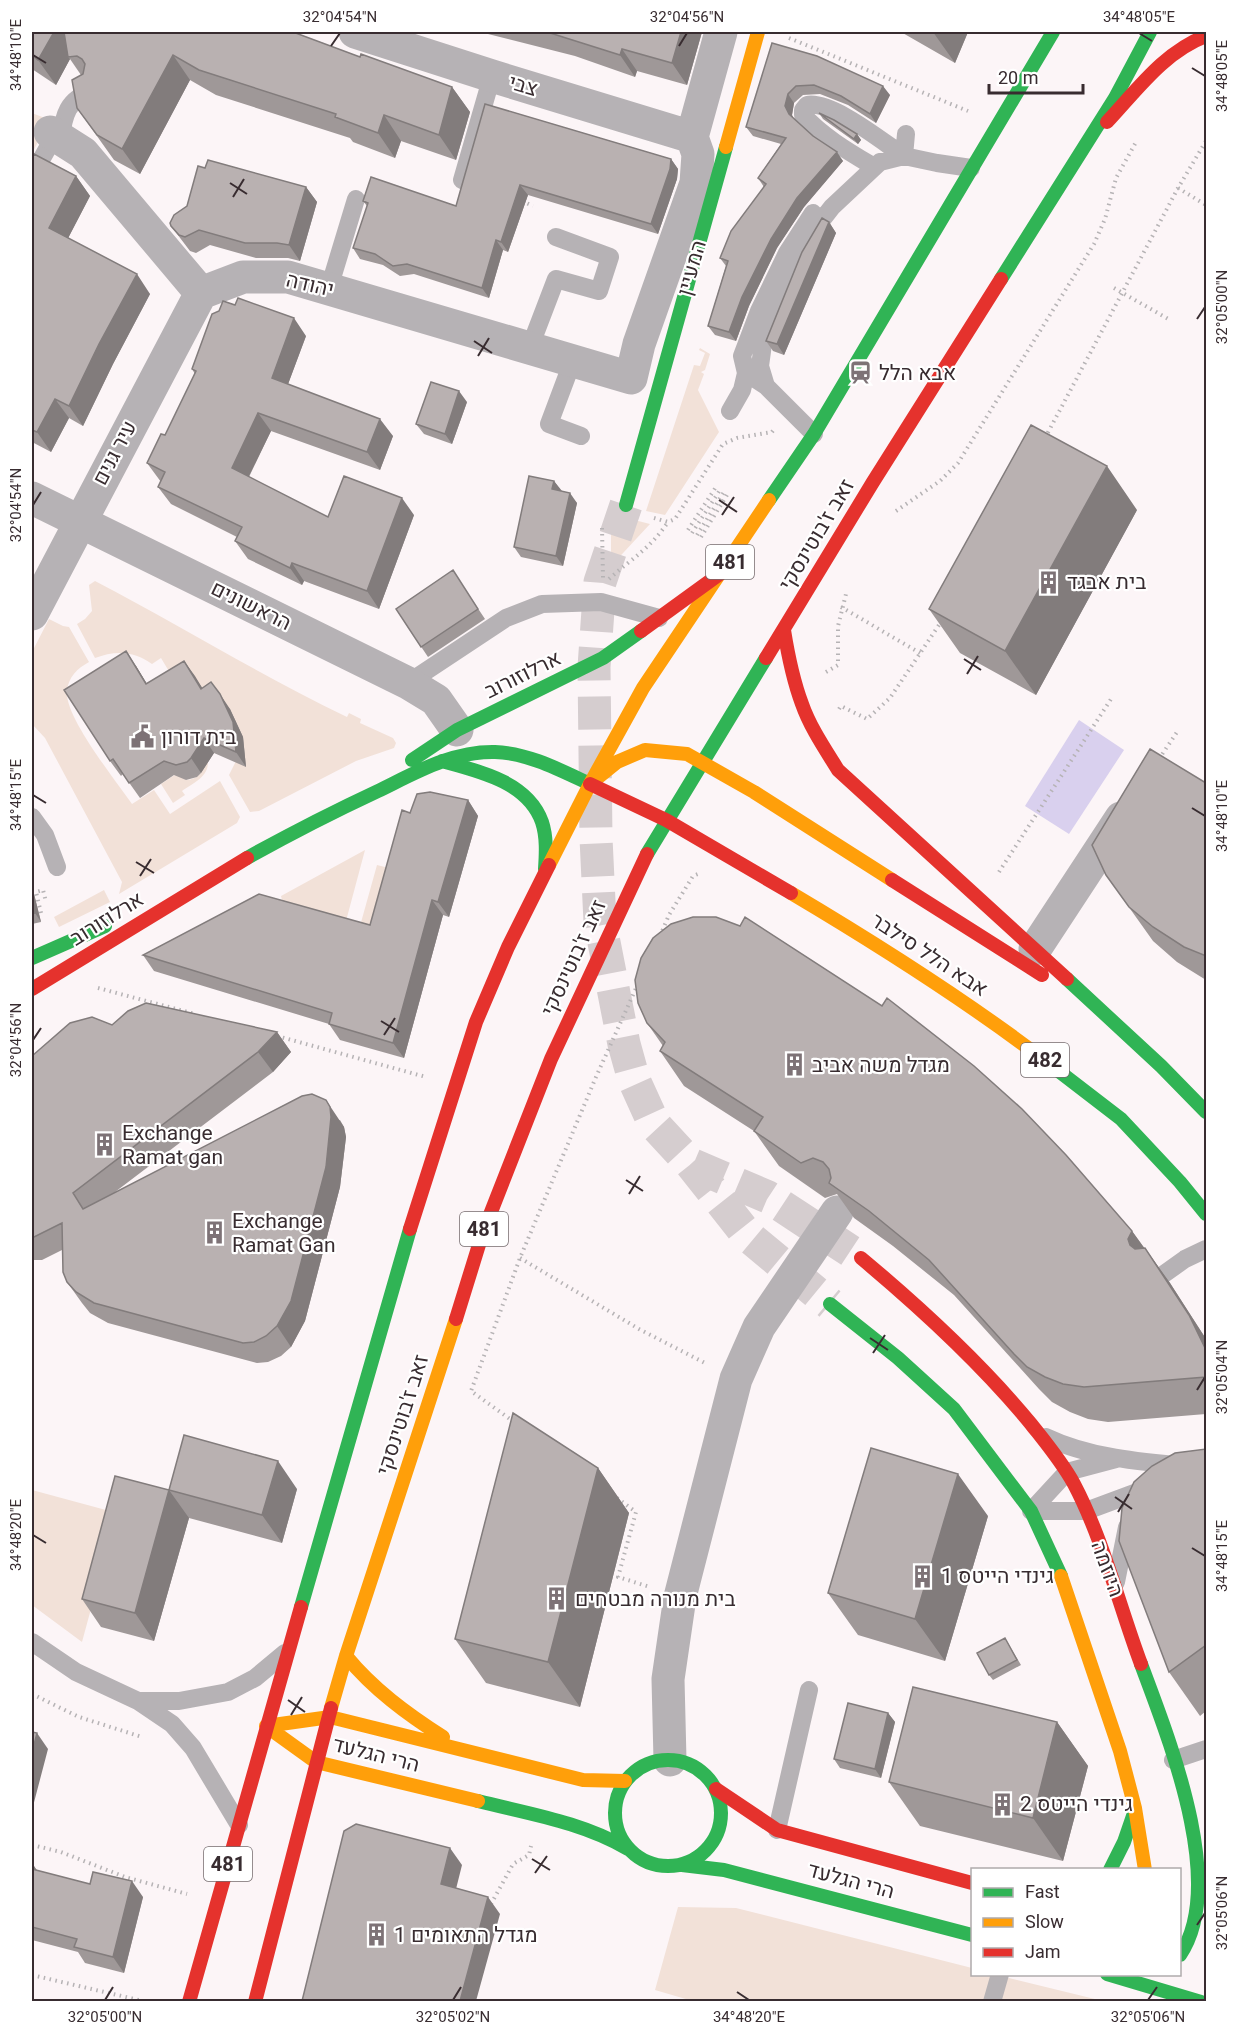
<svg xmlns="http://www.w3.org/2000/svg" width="1238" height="2033" font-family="Georgia,Heebo,serif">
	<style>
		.green { fill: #f2e1d8 }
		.water { fill: #d9d0ee }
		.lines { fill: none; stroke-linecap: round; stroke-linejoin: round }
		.secondary-tunnel { stroke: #d5cdcf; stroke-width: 33; stroke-dasharray: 33 16; stroke-linecap: butt }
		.path { stroke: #b6b3b5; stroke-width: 4; stroke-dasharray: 1.5 4.5; stroke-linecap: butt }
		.lane { stroke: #b6b2b5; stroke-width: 18 }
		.street { stroke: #b6b2b5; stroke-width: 33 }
		.fast { stroke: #30b455; stroke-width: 14 }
		.slow { stroke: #ff9f0a; stroke-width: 14 }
		.jam { stroke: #e5322d; stroke-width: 14 }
		.wall { fill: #9f9898 }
		.shaded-wall { fill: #827c7c }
		.building { fill: #b9b1b1; stroke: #827c7c; stroke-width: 1.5 }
		.ticks { fill: none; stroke: #382c30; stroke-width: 2 }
		.labels { text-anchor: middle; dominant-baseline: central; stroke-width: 4.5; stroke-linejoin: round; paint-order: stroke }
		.shield { fill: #fff; stroke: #746b6e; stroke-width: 1.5 }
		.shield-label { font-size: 20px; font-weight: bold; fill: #382c30 }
		.street-label { font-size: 21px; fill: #382c30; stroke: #fff }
		.poi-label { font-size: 21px; fill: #382c30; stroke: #fff; text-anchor: start }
		.neatline { fill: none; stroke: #382c30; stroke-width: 2 }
		.ticks-label { font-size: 15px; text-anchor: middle; fill: #382c30 }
	</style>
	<rect width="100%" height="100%" fill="#fcf5f7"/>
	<path class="green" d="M32,113L50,120L32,153Z
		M700,348L710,354L705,370L701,372L704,374L698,390L719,432L665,515L646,511L694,365L700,366L705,353L699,350Z
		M611,514L650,524L611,566Z
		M95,581C180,625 261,676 347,717L349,713L361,719L360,723L393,738L396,743L394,748L356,761L259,811L250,812L229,775L237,759L203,696L176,683L161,658L152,664C135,651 115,650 95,658L77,624L85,619L92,611L89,585Z
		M49,619L63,626L69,627L89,662C78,668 68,677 67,691C64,716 116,781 132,804L154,790L170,814L220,781L240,817L237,823L119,894L122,882L45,738L32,724V652Z
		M207,755C212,775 197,781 182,791L185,795L173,803L161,784L176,774L186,780C201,779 204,769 207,755Z
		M365,850L346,921L283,904L281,896Z
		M377,865L397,870L381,931L360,926Z
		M104,890L110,902L59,927L54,917Z
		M32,1490L117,1513L82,1642L32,1605Z
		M678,1907L736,1908L972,1968V1974L997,1975L1103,2001L696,2002L655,1990Z"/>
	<path class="water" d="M1079,720L1124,750L1069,834L1025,806Z"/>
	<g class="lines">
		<path class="secondary-tunnel" d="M626,505L600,582L594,667L596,838L600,922L624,1044L634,1080L654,1124L691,1164L748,1236L830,1304
			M693,1165L768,1197L861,1258"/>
		<path class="path" d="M789,38L968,111
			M1178,188L1206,205
			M522,201L533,206
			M1114,288L1170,320
			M1045,438L1178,188L1206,141
			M896,511L940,481L958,463L1094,244L1105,219L1116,178L1136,142
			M654,518L668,522L675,519L723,444L737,438L772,432L775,428
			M602,528L603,578
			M688,530L716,487
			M692,533L720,490
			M697,535L724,492
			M701,537L727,495
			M609,579C632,558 649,550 668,522
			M841,607L920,653
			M826,672L838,665V626L846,594
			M839,709L841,706L867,719L890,698L941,622
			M1159,759L1177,732
			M999,872L1113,696
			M41,913L36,892L43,890L46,902
			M660,936L669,915L693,876L698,874
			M98,988L195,1014
			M277,1036L426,1077
			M520,1258L639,1329L707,1364
			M514,1422L471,1391L520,1258L596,1077L637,986
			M617,1498L636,1512L618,1577L650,1587
			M32,1694L79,1717L142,1737
			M32,1845L61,1852L125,1877L187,1894
			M491,1904L513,1864L529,1855L531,1846
			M32,1975L147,2002"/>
		<path class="lane" d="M61,139C63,116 68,98 92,92
			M871,165C847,151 821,135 803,115V110L807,105C831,100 883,142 904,156L906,134
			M32,176L55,135
			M462,180L492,76
			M319,285H330L356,199
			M530,347L556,279L599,291L610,257L556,237
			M573,360L549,424L581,436
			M766,386L746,373L742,356L759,311L787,253L813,213
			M730,411L742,390L746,373
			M814,434L766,386L760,366L763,344L799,258L818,225L832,207L880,162L904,156L937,163L971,168
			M408,683L506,618L542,604L601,602L659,618
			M32,817L45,835L57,867
			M1164,1274L1185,1259L1206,1249
			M1046,1437C1094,1460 1154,1463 1206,1468
			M1031,1511H1086L1148,1488
			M1031,1511L1067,1472L1116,1459
			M1116,1582L1127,1527
			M32,1642L76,1672L138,1701L172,1724L193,1748L239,1825
			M138,1701H179L228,1692L255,1678L285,1653
			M1173,1760L1206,1749
			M777,1830L809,1690
			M992,2002L1000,1974"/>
		<path class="street" d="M355,32L492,76L692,137
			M50,132L83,153L201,293L243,277H288L631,378L639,344L696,183L698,154L692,137
			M692,137L721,32
			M32,498L408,683L436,700L457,730
			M32,614L201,293
			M1035,949L1121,818
			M670,1760L668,1679L680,1597L736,1379L759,1327L837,1212"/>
		<path class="fast" d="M1001,279L1115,98L1150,32
			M769,500L814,434L1053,32
			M626,505L726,147
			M412,760L457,730L603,658L641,631
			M442,761C479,771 528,782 542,822C547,837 546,854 545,869
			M647,854L766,658
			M247,858C290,834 333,812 378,791C415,773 452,751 495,752C528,753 560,770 590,784
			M32,958L105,926
			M1067,979L1161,1066L1206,1112
			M1056,1069L1121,1119L1180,1182L1206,1214
			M830,1304L898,1358L954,1409L1031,1511L1061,1576
			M301,1607L410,1229
			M1141,1664C1168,1737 1228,1884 1180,1955
			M615 1813a53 53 0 1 1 106 0a53 53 0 1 1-106 0Z
			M478,1801C529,1814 582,1822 628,1849
			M682,1865L724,1870L972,1935
			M1110,1870L1124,1842L1134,1813
			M1107,1974L1201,2002"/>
		<path class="slow" d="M726,147L758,32
			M596,779L617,762L645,750L687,754L754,792L892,880
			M549,865L590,784L643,688L769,500
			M791,893C882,947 972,1004 1056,1069
			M1061,1576L1120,1751L1135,1808L1145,1870
			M346,1656C373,1689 407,1714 443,1737
			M331,1708L346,1656L456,1319
			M266,1726L316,1762L478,1801
			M266,1726L330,1717L583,1780L625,1781"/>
		<path class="jam" d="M1107,122C1137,90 1164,52 1206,36
			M784,630C788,655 793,680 802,704C810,727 825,749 838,770L1067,979
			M641,631L721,573
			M766,658L873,482L1001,279
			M590,784L666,820L791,893
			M892,880L1042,975
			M32,989L247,858
			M410,1229L476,1022L508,947L549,865
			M861,1258C922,1309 981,1363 1031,1424C1046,1443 1062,1462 1074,1484C1103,1539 1119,1605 1141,1664
			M456,1319L482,1235L551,1059L647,854
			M716,1789L777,1830L972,1883
			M189,2002L301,1607
			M255,2002L331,1708"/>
	</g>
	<path class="wall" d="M32,32L296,33L360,57L452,87L470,112L456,160L401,141L395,158L353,142L350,138L216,95L190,80L140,174L114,160L77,108L81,75L70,59L56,85L32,69Z
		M480,32H702L687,85L637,71L635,77L575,56Z
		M901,32H968L955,63Z
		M772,43L890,95L876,123L848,105L820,94L803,95L794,103L792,115L793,118L843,161L804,207L777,248L749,306L736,341L715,335L708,326L726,266L720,258L764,187L758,178L781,144L753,136L746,127Z
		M485,104L671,159L678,169L677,179L658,234L528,195L508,252L503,250L489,298L414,274L400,276L383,265L360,259L353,248L367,206L363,201L456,206Z
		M819,113L857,134L861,140L858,144L823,119Z
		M32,158L76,176L90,196L68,238L150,294L113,364L83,426L69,418L51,452L32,442Z
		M205,168L306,187L317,202L300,261L288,258H256L210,245L196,253L190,251L171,226L187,206Z
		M829,222L836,233L784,355L773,351L766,341Z
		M306,336L288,384L393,436L380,470L271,431L249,477L328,517L414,515L379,609L304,581L302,585L248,559L235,541L237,537L171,504L158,487L161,482L147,463L165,435L195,374L192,369Z
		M467,402L452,444L424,434L416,424Z
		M554,481L561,491L577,503L563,566L521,557L514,547Z
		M1137,510L1036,695L960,653L929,609Z
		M459,580L485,619L428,657L396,609Z
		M184,661L202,688L230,709L243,737L246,767L214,753L201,773L197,777L186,780L174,775L140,798L123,774L121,776L110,761L136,666L147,684Z
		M1206,783V980L1177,962L1153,941L1106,875Z
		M468,800L478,816L449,917L443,915L404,1058L340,1040L329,1024L154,971L143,955L370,925L410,813Z
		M32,886L41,922L32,924Z
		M647,1023L1132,1231L1170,1283L1206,1339V1414L1108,1422L1088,1419L1070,1412L1052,1402L1039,1389L954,1295L893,1246L854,1218L837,1194L825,1198L779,1166L754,1131L684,1086L660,1051L663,1046Z
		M112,1025L277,1032L291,1052L273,1072L115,1192L340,1120L344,1127L346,1137L340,1187L305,1321L291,1347L281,1356L268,1362L257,1363L108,1323L90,1313L82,1303L67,1282L62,1250L42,1260H32V1056Z
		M1206,1449V1711L1200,1716L1169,1672Z
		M598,1468L629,1513L580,1707L486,1683L455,1639Z
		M297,1489L282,1543L189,1518L154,1641L101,1627L82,1599L169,1490Z
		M988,1516L945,1661L858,1635L828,1593Z
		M1005,1638L1021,1665L993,1680L989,1675Z
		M888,1713L895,1722L881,1778L840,1768L834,1759Z
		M1057,1722L1088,1766L1063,1861L920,1826L889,1782Z
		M32,1863L37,1871L143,1897L124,1973L85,1963L78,1952L32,1940Z"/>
	<path class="shaded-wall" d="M54,32H72L68,57L70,59L56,85L38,60Z
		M681,32H702L687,85L672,63Z
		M933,32H968L955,63Z
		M622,49L637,71L635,77L620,55Z
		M173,55L190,80L140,174L122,149Z
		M883,86L890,95L876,123L870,114Z
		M452,87L470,112L456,160L439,135Z
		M788,94L794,103L792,115L795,123L789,114L785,106Z
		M384,115L401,141L395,158L378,133Z
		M857,134L861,140L858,144L854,139Z
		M837,152L843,161L804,207L777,248L749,306L736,341L729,332L742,297L771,239L797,198Z
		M671,159L678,169L677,179L658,234L651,224Z
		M76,176L90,196L63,248L49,228Z
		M520,185L528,195L508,252L501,242Z
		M306,187L317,202L300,261L289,245Z
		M829,222L836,233L784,355L777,344Z
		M496,240L503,250L489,298L482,288Z
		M137,274L150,294L113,364L83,426L69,406L99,344Z
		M294,318L306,336L284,395L272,378Z
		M459,391L467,402L452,444L445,434Z
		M55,399L69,418L51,452L37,432Z
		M258,413L271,431L244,486L232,468Z
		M380,419L393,436L380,470L367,452Z
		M1107,466L1137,510L1036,695L1005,651Z
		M554,481L562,491L552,489Z
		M570,493L577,503L563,566L556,556Z
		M402,498L414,515L379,609L367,591Z
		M292,563L304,581L302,585L290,568Z
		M126,651L136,666L156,699L146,684Z
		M184,661L195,676L212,704L201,689Z
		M220,694L230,709L243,737L246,767L236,752Z
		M204,738L214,753L201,773L191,758Z
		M468,800L478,816L449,917L438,902Z
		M32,886L41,922L35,913L32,899Z
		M432,900L443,915L404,1058L393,1043Z
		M277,1032L291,1052L273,1072L258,1052Z
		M326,1100L344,1127L346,1137L340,1187L305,1321L291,1347L277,1326Z
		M1132,1231L1157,1266L1130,1245L1128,1239Z
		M1145,1248L1170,1283L1206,1339V1350Z
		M278,1461L297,1489L282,1543L262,1515Z
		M598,1468L629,1513L580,1707L548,1662Z
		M958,1474L988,1516L945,1661L915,1619Z
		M169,1490L189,1518L154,1641L135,1613Z
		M888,1713L895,1722L881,1778L875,1769Z
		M1057,1722L1088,1766L1063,1861L1033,1818Z
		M37,1733L48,1749L32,1810V1753Z
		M450,1848L462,1865L453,1901L441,1884Z
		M32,1863L38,1872L32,1878Z
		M132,1881L143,1897L124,1973L113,1957Z
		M488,1897L500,1914L476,2001H460Z"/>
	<path class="building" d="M32,32H54L38,60L32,55Z
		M64,32H293L360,57L361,54L452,87L439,135L384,115L378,133L335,117L336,114L199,70L173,55L122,149L97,135L77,108L72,80L83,74L85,64L82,59L77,56L68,57Z
		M547,32H681L672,63L622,49L620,55Z
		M772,43L817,56L883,86L870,114L841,96L814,85L796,86L788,94L785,106L789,114L813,136L837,152L797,198L771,239L742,297L729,332L708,326L728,261L720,258L731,231L766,184L758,178L786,138L746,127Z
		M485,104L671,159L670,169L651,224L520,185L501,242L496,240L482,288L407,264L393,266L375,254L353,248L368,203L363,201L371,177L456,206Z
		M819,113L834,120L857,134L854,139Z
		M34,154L76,176L49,228L137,274L99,344L69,406L55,399L37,432L32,430V158Z
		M208,160L306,187L289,245L277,243H245L199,230L185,237L179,235L171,226L170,223L174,215L187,206L198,166L205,168Z
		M822,218L829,222L777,344L766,341L802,252Z
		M238,298L294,318L272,378L380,419L367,452L258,413L232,468L328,517L344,476L402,498L367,591L292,563L290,568L235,541L242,527L158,487L165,472L147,463L161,434L165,435L196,371L192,369L212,314L219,311L223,301L235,305Z
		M431,382L459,391L445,434L416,424Z
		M1031,425L1107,466L1005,651L929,609Z
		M529,476L554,481L552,489L570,493L556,556L514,547Z
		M453,570L478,609L421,647L396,609Z
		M126,651L146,684L184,661L201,689L211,682L220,694L233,722L236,752L204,738L191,758L187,762L176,765L164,761L129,783L113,759L110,761L64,690Z
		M1150,749L1206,783V956L1184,947L1153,927L1129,907L1106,875L1092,845Z
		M430,792L468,800L438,902L432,900L393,1043L329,1024L332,1013L143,955L259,894L370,925L402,810L410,813L417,794Z
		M32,899L35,913L32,914Z
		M693,917H716L740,926L745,917L882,1006L887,998L974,1066L1022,1109L1066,1155L1132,1231L1128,1239L1130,1245L1135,1249L1145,1248L1189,1315L1206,1350V1377L1084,1387L1063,1384L1045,1377L1027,1367L1014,1354L929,1260L869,1211L829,1183L831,1178L829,1169L823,1162L813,1158L801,1163L754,1131L763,1117L660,1051L665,1042L647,1023L638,1003L635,980L641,958L653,938L671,924Z
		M146,1003L277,1032L258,1052L73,1193L83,1209L302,1096L312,1094L326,1100L330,1107L331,1117L326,1167L291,1301L277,1326L266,1336L254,1342L243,1343L94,1303L76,1292L67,1282L63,1272L62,1223L32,1238V1056L70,1023L92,1017L112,1025L128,1011Z
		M513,1413L598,1468L548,1662L455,1639Z
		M184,1435L278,1461L262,1515L169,1490Z
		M871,1448L958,1474L915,1619L828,1593Z
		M1206,1449V1645L1169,1672L1119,1541L1122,1508L1134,1482L1152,1466L1175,1453Z
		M115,1476L169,1490L135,1613L82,1599Z
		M1005,1638L1017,1660L989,1675L977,1653Z
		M913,1687L1057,1722L1033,1818L889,1782Z
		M848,1703L888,1713L875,1769L834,1759Z
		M32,1732L37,1733L32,1753Z
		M356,1824L450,1848L441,1884L488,1897L460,2001H302L344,1831Z
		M32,1869L90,1884L93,1872L132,1881L113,1957L74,1947L77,1939L32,1927Z"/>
	<path class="ticks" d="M1139,33L1152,41M331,46L340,33M679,46L687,33M33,55L46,63M1192,68L1205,76M230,183L247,194M233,197L244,179M1197,319L1205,307M474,341L492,353M478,356L489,338M719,500L737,512M33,505L41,492M722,515L734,497M964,659L981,670M967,674L978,656M33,795L46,803M1192,808L1205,816M136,862L154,873M140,876L151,859M381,1021L399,1032M384,1035L395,1018M33,1040L41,1028M626,1180L643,1191M629,1194L640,1176M870,1338L888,1350M873,1353L885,1335M1197,1390L1205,1377M1115,1497L1132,1509M1118,1512L1129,1494M33,1535L46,1543M1192,1548L1205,1556M288,1700L305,1712M291,1715L302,1697M532,1859L550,1870M535,1873L547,1856M1197,1925L1205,1913M737,1992L749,2000M105,2000L113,1987M453,2000L461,1987M1148,2000L1157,1987"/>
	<defs>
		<symbol id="station-bare" viewBox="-9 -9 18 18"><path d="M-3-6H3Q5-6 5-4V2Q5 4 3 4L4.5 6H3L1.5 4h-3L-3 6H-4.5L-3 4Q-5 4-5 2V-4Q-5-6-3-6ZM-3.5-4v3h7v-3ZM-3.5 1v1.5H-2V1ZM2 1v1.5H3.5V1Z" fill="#7d7276" stroke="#fff" stroke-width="2.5" paint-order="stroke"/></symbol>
		<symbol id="building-bare" viewBox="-9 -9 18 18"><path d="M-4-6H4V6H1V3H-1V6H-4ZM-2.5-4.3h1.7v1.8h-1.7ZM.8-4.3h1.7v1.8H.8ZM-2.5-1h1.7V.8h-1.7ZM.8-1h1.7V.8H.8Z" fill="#7d7276" stroke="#fff" stroke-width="2.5" paint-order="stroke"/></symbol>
		<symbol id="civic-bare" viewBox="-9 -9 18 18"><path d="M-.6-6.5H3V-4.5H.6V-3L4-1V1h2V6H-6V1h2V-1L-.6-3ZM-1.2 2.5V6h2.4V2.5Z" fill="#7d7276" stroke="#fff" stroke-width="2.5" paint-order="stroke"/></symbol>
	</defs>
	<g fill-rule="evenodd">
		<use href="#station-bare" x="844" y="356" width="33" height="33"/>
		<use href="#building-bare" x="1032" y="566" width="33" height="33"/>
		<use href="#civic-bare" x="126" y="720" width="33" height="33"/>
		<use href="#building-bare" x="778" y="1048" width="33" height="33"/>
		<use href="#building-bare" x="88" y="1128" width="33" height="33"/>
		<use href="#building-bare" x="198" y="1216" width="33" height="33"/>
		<use href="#building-bare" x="906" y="1560" width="33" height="33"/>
		<use href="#building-bare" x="540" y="1582" width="33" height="33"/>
		<use href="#building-bare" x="986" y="1788" width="33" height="33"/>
		<use href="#building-bare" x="360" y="1918" width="33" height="33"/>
	</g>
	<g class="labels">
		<g class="shield">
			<rect x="706" y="545" width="48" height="34" rx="4.5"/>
			<rect x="1021" y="1043" width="48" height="34" rx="4.5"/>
			<rect x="460" y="1212" width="48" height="34" rx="4.5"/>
			<rect x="204" y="1847" width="48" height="34" rx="4.5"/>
		</g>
		<g class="shield-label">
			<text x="730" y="562">481</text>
			<text x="1045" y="1060">482</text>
			<text x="484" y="1229">481</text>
			<text x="228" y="1864">481</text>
		</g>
		<g class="street-label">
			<text transform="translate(523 86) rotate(17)">צבי</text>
			<text transform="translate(692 268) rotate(-74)">המעיין</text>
			<text transform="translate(310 285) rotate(13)">יהודה</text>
			<text transform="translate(115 453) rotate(-62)">עיר גנים</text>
			<text transform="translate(817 535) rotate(-59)">זאב ז'בוטינסקי</text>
			<text transform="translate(251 606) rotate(26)">הראשונים</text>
			<text transform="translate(523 675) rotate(-26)">ארלוזורוב</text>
			<text transform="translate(107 919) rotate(-32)">ארלוזורוב</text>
			<text transform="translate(929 955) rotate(33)">אבא הלל סילבר</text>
			<text transform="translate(574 958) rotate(-65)">זאב ז'בוטינסקי</text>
			<text transform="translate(403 1415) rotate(-72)">זאב ז'בוטינסקי</text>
			<text transform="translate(1107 1569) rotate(70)">היוזמה</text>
			<text transform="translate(376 1755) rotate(14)">הרי הגלעד</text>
			<text transform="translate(851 1881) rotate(15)">הרי הגלעד</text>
		</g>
		<g class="poi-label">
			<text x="879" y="373">אבא הלל</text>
			<text x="1067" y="582">בית אבגד</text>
			<text x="161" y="737">בית דורון</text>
			<text x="812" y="1065">מגדל משה אביב</text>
			<text x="122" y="1133">Exchange<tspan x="122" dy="24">Ramat gan</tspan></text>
			<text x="232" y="1221">Exchange<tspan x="232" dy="24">Ramat Gan</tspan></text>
			<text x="941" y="1576">גינדי הייטס 1</text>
			<text x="575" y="1599">בית מנורה מבטחים</text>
			<text x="1020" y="1804">גינדי הייטס 2</text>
			<text x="394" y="1935">מגדל התאומים 1</text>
		</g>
	</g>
	<rect width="1238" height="2033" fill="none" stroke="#ffffff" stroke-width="66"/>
	<rect x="971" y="1868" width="210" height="108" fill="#ffffff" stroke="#afabac" stroke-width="1.5"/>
	<rect x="983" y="1888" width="30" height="9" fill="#30b455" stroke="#afabac" stroke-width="1.5"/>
	<text x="1025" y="1898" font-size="18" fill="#382c30">Fast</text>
	<rect x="983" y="1918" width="30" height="9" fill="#ff9f0a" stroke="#afabac" stroke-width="1.5"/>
	<text x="1025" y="1928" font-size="18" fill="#382c30">Slow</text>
	<rect x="983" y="1948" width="30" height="9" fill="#e5322d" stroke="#afabac" stroke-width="1.5"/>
	<text x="1025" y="1958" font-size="18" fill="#382c30">Jam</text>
	<path d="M989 84v9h94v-9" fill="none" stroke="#382c30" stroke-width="3"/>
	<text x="998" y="84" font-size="18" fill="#382c30" stroke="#ffffff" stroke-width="4.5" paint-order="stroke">20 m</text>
	<rect x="33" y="33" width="1172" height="1967" class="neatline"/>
	<g class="ticks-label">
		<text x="340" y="22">32°04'54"N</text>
		<text x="687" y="22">32°04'56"N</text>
		<text x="1139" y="22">34°48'05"E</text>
		<text transform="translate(16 55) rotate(-90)" y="5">34°48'10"E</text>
		<text transform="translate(1222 76) rotate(-90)" y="5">34°48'05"E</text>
		<text transform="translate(1222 307) rotate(-90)" y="5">32°05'00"N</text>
		<text transform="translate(16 505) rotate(-90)" y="5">32°04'54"N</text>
		<text transform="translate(16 795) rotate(-90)" y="5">34°48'15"E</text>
		<text transform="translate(1222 816) rotate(-90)" y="5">34°48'10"E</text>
		<text transform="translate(16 1040) rotate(-90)" y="5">32°04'56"N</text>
		<text transform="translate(1222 1377) rotate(-90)" y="5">32°05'04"N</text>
		<text transform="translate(16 1535) rotate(-90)" y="5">34°48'20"E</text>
		<text transform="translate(1222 1556) rotate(-90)" y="5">34°48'15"E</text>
		<text transform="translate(1222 1913) rotate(-90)" y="5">32°05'06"N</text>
		<text x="105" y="2022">32°05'00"N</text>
		<text x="453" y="2022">32°05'02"N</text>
		<text x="749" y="2022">34°48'20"E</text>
		<text x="1148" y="2022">32°05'06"N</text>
	</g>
</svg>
